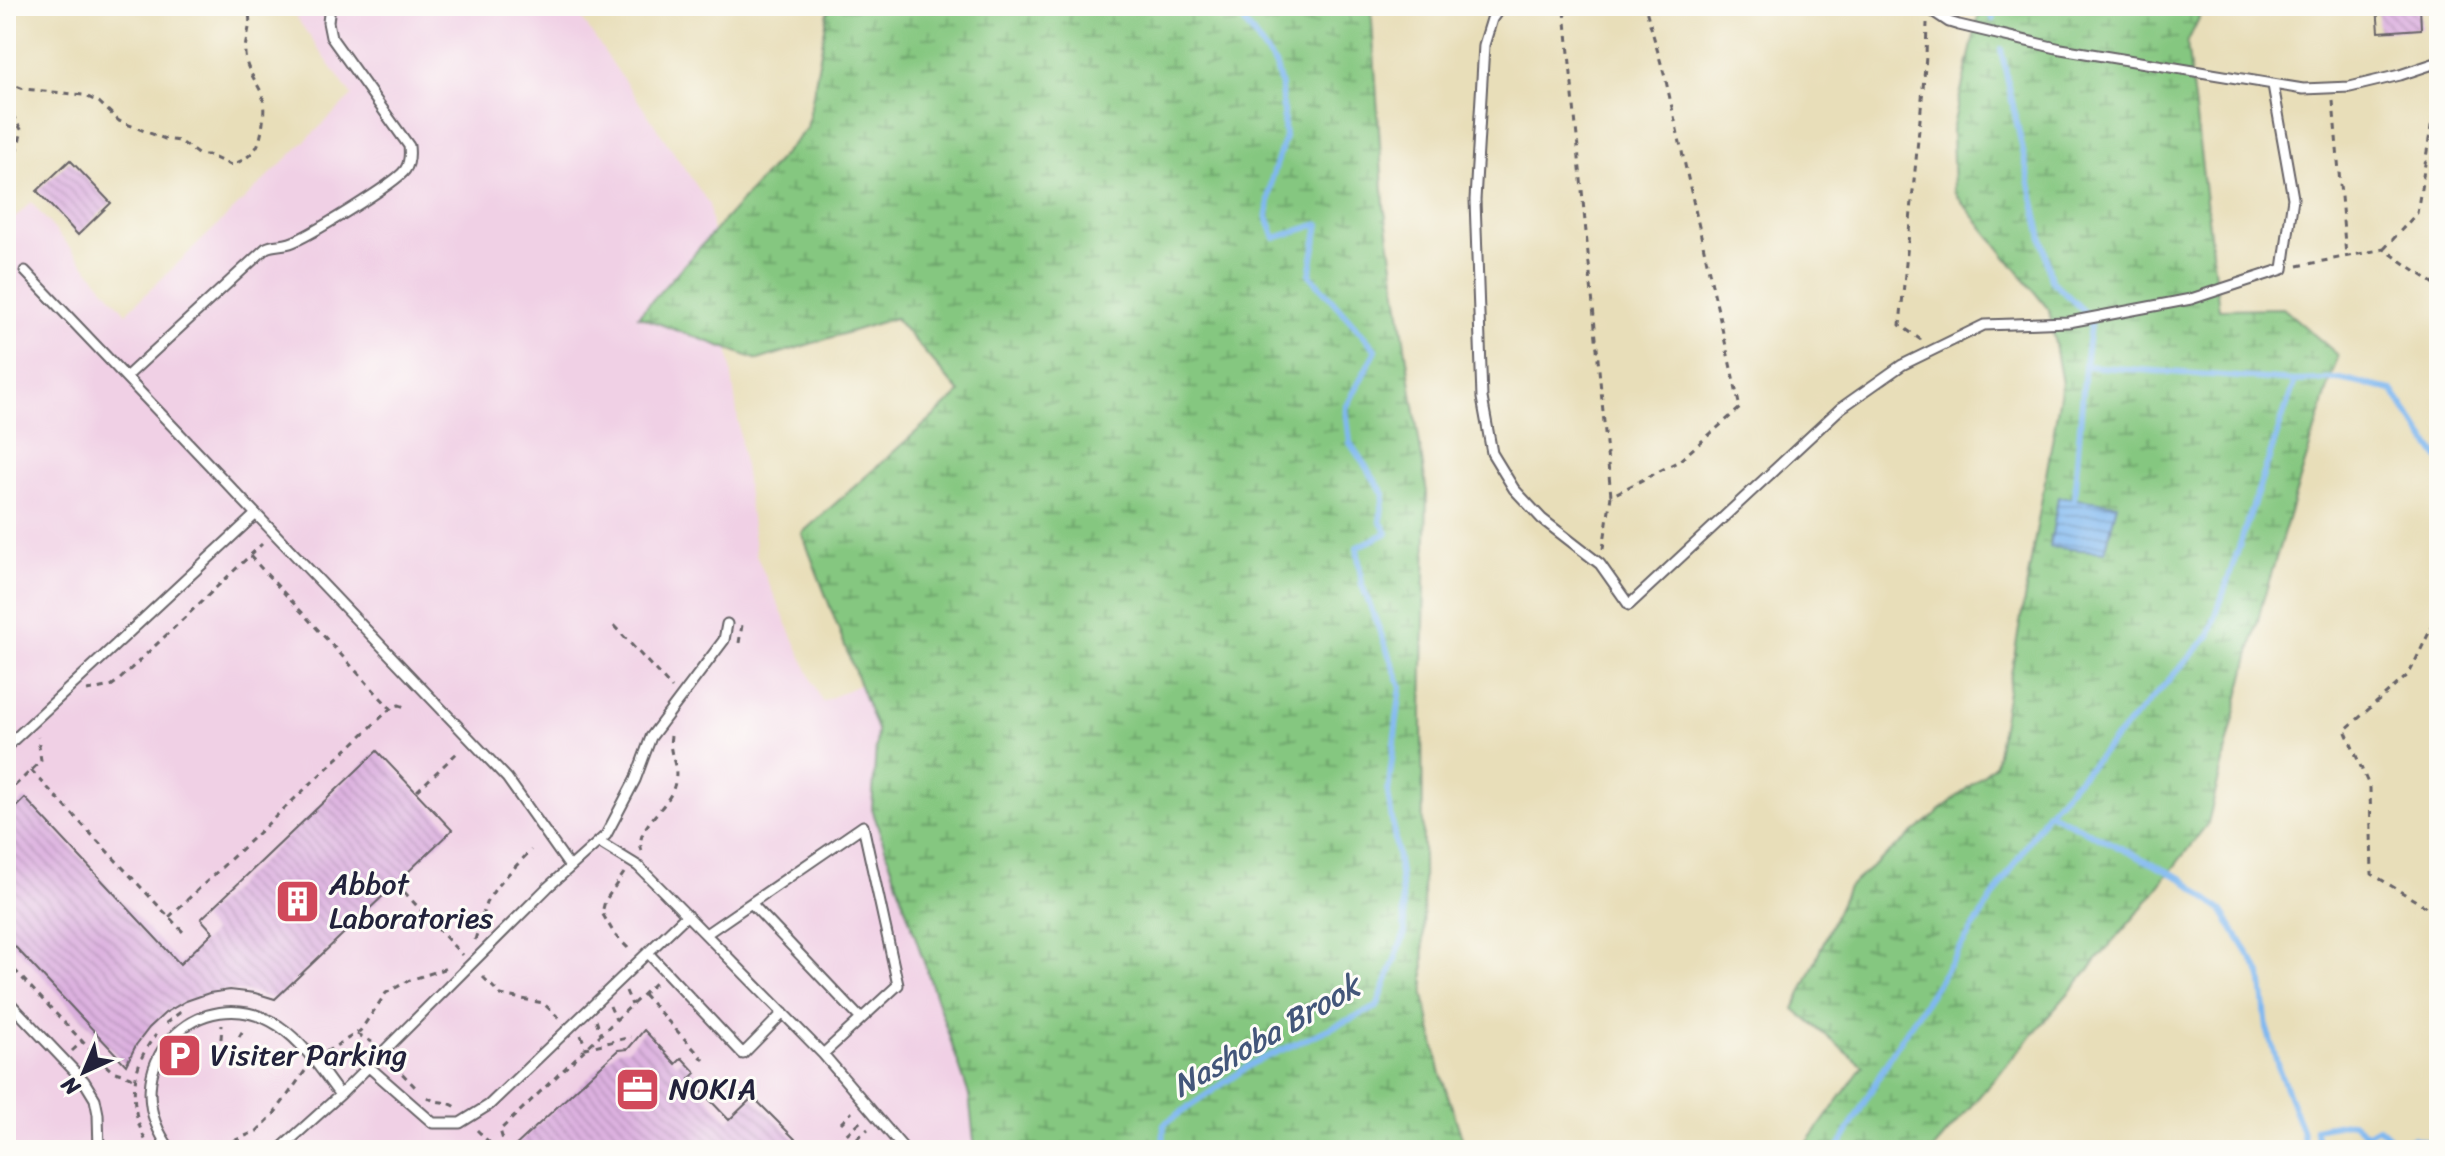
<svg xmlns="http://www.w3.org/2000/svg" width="2445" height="1156" font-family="Sriracha,sans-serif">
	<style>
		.built { fill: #f0d0e5 }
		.wetland { fill: url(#wetland-marsh); stroke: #54745e; stroke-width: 2 }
		.water { fill: url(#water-rules); stroke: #506d96; stroke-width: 2 }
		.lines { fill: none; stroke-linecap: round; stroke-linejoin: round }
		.stream { stroke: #7fb8f0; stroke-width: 6 }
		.building { fill: url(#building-back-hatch) }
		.lane-casing { stroke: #676467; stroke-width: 13 }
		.path { stroke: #676467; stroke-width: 3; stroke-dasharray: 6 6; stroke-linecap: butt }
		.lane { stroke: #fff; stroke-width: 9 }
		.labels { text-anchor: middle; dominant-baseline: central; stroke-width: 6; stroke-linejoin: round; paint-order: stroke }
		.poi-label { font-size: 30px; fill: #22223b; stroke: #fdfcf7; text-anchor: start }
		.water-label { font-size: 32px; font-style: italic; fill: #43567a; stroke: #fdfcf7 }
	</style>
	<defs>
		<pattern id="wetland-marsh" width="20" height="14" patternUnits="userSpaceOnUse" patternTransform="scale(2)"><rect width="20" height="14" fill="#85c780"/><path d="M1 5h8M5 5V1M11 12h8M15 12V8" fill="none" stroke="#6ca16a"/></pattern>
		<pattern id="water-rules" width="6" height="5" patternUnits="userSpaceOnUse" patternTransform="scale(2)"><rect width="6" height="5" fill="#7fb8f0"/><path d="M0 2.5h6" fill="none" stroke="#6895c4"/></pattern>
		<pattern id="building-back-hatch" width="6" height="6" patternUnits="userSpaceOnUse" patternTransform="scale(2)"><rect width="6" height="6" fill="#dcb0df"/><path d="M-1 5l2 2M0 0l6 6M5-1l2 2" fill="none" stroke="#bc97c0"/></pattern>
	</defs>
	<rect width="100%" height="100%" fill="#fdfcf7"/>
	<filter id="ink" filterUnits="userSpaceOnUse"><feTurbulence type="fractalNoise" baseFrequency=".0125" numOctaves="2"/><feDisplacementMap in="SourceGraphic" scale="16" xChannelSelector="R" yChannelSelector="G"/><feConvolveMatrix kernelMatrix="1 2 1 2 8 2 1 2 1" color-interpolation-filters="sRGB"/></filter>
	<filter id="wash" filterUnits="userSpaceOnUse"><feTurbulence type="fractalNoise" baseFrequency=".006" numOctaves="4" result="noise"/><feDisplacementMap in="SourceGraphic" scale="32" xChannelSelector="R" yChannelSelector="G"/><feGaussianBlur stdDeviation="1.8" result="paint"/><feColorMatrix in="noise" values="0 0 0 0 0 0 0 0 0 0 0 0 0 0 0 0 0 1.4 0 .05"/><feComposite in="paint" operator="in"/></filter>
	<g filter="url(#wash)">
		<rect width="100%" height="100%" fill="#e8deb9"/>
		<path class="built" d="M288,6H573L709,204L756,555L822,702L899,666L1115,1150H6V227L31,202L126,313L352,96Z"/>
		<path class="wetland" d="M829,6H1371L1384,205L1427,493L1422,714L1424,995L1440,1071L1466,1150H975L969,1095L872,809L877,730L802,533L960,393L895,318L758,360L638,316L807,128Z
			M1981,6H2205L2187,43L2219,309L2283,308L2338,355L2262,604L2208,823L2142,908L1933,1150H1802L1863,1066L1794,1009L1848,887L1995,765L2062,384L2049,310L1954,192L1952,130Z"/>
		<path class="water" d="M2058,497L2117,504L2105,552L2050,547Z"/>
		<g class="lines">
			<path class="stream" d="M1990,6L1993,19
				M2295,381L2340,379L2392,390L2439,459
				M2074,499L2085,366
				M2048,812L2183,879L2222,911L2261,974L2267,1028L2279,1070L2302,1130L2305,1149L2308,1150
				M1163,1150L1164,1124L1253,1063L1377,1007L1405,933L1400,874L1388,793L1401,686L1362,585L1357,547L1387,533L1380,521L1384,494L1350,443L1346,408L1376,350L1310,275L1319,224L1275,238L1267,216L1272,178L1285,137L1281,87L1276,66L1245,23L1246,6
				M1837,1150L1893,1052L2048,812L2209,636L2295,381L2085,366L2091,318L2051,280L2001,50
				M2321,1150L2315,1129L2352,1122L2366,1134L2378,1127L2397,1144L2413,1138L2430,1143L2439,1135"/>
		</g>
		<g id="blocks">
			<path class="building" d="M2377,6H2420L2421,29L2379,32Z
				M70,160L111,203L78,235L37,191Z
				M377,751L452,830L275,999L255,993L230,990L209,993L186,1001L165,1013L149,1028L136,1045L126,1065L6,937V817L25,798L180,964L213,932L201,919Z
				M644,1030L676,1064L682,1058L696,1073L690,1079L729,1120L753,1097L806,1150H511L618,1050L628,1049Z"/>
		</g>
	</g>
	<g filter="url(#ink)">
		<use href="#blocks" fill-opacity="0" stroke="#676467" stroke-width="2"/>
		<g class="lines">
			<defs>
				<path id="lane" d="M1501,6L1492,19L1484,45L1475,200L1482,398L1492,453L1514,489L1542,519L1600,564L1629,605L1841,408L1902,365L1984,325L2069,322L2191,299L2283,269L2293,198L2273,85
					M1925,6L1949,22L1959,25L2061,49L2303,89L2350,87L2400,75L2439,62
					M25,271L507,778L570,867
					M126,377L266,248C274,244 281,246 290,243C306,238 396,183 405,170C410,163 410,155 409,146L331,37L328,22L330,6
					M6,747L256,514
					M599,842L638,866L663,891L823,1054L905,1150
					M751,903L861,1019
					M706,934L863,826L898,985L823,1054
					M648,953L743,1054L783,1013
					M6,999L84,1081L95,1099L98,1114L99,1150
					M369,1067L433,1123H460L489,1105L687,915
					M171,1150C108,1068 200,975 279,1026C304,1043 322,1071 340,1095
					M279,1150L340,1095L548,887L606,835L635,780L651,737L724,640L727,624"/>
			</defs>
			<use href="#lane" class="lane-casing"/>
			<path class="path" d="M1565,6V11L1594,6
				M1565,11L1611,496
				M6,82L24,89L83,95L99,102L119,121L165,139L180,141L199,155H208L231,165C240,162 250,157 256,148C263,138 266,105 262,94C256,80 246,70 245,54C244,38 256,20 245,6
				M2333,101L2346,256
				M6,104L22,131L14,159V171L6,179
				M2384,249L2417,213L2439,78
				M2298,266L2384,249L2439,287
				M1921,340L1900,325L1926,57L1927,23
				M1603,549L1611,496L1679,461L1740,408L1666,81L1645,6
				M250,556L391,709
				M2439,612L2409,674L2345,730L2370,788L2372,874L2439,915
				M614,626L672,688
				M739,643L742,625
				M87,691L111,686L118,681L262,544
				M31,770L183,932
				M417,791L459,751
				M6,794L41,761L38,737
				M642,851C634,829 663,812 672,792C683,765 667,758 671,736
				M624,873L605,901L602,913L615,935L631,951
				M396,883L462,955
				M169,917L392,707L399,705L408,708
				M475,940L486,903L497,886L531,850
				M6,961L100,1060L112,1071L134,1078
				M483,977L501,995L543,1003L560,1019
				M626,991L632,1005
				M643,994L704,1060
				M610,1006L616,1020
				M596,1020L601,1034
				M166,1023L182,1011
				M357,1034L372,1042
				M581,1035L586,1048L631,1037
				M239,1037L245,1027
				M221,1039L222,1025
				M72,1051L83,1041
				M326,1052L360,1031L386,993L410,980L447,968
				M394,1065L418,1090
				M427,1097C439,1105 447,1099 459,1109
				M841,1123L852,1112
				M477,1130L497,1150
				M857,1138L868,1129
				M151,1150C128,1114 128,1067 156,1035
				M212,1150L257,1131L274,1114L305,1071
				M506,1150L500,1130L655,983
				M829,1150L861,1121"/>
			<use href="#lane" class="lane"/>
		</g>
	</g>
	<defs>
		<symbol id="building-square" viewBox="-11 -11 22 22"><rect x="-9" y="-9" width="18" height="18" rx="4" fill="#d1495b" stroke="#fdfcf7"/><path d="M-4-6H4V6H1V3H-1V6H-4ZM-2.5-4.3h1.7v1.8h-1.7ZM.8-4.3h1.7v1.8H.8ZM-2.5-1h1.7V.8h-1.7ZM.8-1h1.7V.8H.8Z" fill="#fff"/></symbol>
		<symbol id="parking-square" viewBox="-11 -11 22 22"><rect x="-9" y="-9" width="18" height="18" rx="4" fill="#d1495b" stroke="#fdfcf7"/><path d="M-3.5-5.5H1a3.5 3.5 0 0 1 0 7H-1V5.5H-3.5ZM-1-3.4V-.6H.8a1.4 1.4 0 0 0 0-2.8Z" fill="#fff"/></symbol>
		<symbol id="office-square" viewBox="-11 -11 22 22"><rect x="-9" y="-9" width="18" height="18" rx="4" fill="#d1495b" stroke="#fdfcf7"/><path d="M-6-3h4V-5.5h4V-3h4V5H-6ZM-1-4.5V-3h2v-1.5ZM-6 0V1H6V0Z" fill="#fff"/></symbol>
	</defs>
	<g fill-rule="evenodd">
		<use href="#building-square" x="272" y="876" width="51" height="51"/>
		<use href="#parking-square" x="154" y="1030" width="51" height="51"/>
		<use href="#office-square" x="612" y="1064" width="51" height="51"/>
	</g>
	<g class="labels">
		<g class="poi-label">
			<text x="329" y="884">Abbot<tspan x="329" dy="34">Laboratories</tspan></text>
			<text x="210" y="1055">Visiter Parking</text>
			<text x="669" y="1089">NOKIA</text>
		</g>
		<g class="water-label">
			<text transform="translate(1266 1036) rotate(-30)">Nashoba Brook</text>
		</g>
	</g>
	<rect width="2445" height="1156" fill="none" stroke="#fdfcf7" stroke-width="32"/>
	<g transform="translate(84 1072) rotate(224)" stroke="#fdfcf7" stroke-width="6" paint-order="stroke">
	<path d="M0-6L14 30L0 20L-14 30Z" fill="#22223b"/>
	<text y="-12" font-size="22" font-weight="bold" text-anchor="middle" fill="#22223b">N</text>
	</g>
</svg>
